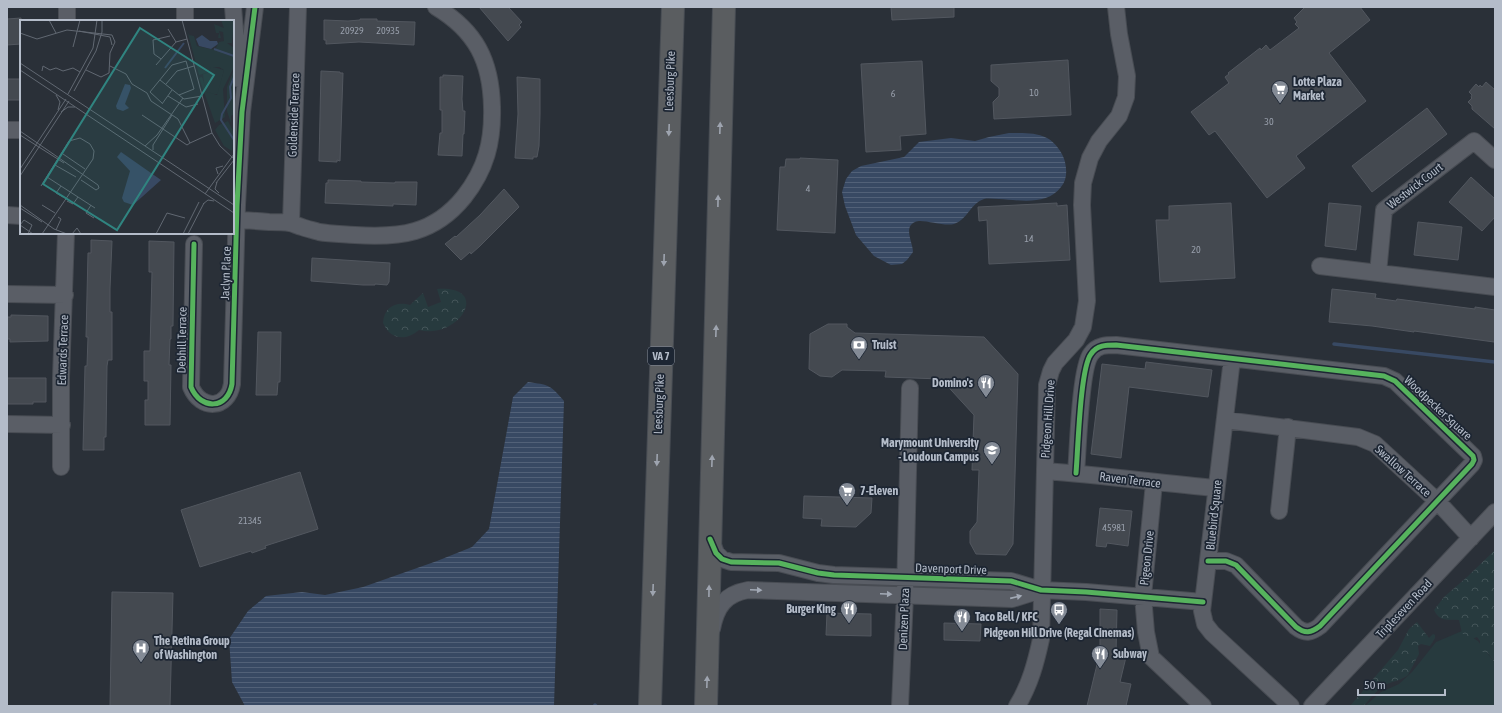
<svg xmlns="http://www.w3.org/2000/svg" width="1502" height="713" font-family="'Asap Condensed',sans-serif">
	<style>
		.grass { fill: #273a3e }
		.forest { fill: url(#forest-crowns) }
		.water { fill: url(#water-rules) }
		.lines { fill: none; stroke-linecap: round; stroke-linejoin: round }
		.stream { stroke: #384963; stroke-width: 3.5 }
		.building { fill: #444950; stroke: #52575f }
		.minor-casing { stroke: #484c53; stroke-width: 18 }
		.highway-casing { stroke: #474c53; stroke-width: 24 }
		.minor { stroke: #5a5e66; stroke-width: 16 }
		.highway { stroke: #5a5d60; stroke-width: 22 }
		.cycleway-casing { stroke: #1d2633; stroke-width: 8 }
		.cycleway { stroke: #56b35d; stroke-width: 5 }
		.oneway { fill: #9ea4af }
		.oneway2 { fill: #a2a9b5 }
		.labels { text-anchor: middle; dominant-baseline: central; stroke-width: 3.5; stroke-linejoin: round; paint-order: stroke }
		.number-label { font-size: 10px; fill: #989fab }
		.shield { fill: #1d2633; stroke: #878f9c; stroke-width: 1 }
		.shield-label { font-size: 11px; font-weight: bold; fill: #b4bcc9 }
		.street-label { font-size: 12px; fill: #b4bcc9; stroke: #1d2633 }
		.poi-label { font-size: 12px; font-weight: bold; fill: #b4bcc9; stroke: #1d2633; text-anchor: start }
		.inset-river { fill: none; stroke: #384963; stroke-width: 2 }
		.inset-road { fill: none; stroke: #616872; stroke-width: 1 }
		.view { fill: #308480; fill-opacity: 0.15; stroke: #308480; stroke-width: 2 }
		.inset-edge { fill: none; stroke: #b4bcc9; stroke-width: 2 }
	</style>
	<defs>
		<pattern id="forest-crowns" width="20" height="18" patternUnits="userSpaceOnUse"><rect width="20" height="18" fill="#273a3e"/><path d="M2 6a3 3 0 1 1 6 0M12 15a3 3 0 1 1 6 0" fill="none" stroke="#445559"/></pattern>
		<pattern id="water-rules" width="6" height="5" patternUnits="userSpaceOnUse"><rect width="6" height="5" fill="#384963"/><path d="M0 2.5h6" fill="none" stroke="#526178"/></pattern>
	</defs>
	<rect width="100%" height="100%" fill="#2a3038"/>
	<path class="grass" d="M1462,631L1478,641L1495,663V706H1365L1381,692L1399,684L1412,672L1436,642Z"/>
	<path class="forest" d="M437,289C492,285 460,340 419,330C405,342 390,339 383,323C384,307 396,301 410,305L423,293L428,307L441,302Z
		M1495,550V663L1487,652H1480V641L1477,637L1469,640L1462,633L1459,620C1448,619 1440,623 1434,610L1444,597L1467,577Z
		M1417,622L1429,638L1433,634L1435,635V638L1430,646L1421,644L1418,646L1419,654L1408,675C1402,680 1394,681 1387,684C1378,689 1370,698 1364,706H1350L1398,650L1409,629Z"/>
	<path class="water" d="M1009,133C1022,133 1035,132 1047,138C1055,142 1063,153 1065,162C1067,171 1067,180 1061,187C1047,206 1019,200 999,199C994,199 988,198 984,199C971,203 967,220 954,224C943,227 922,218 915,222C903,227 913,243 913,252L907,260L902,264L891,265L874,256L856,235L845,206L842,192L846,179L852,171L861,166L904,157L919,142L951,138L975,141L989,137Z
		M528,382C548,385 550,384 564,401L554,706H245L232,682L229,639L248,611L266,596L302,592L325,595L363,587L437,561L472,547L489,529L513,397Z"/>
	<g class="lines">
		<path class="stream" d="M1334,344L1495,362
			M595,705L596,706"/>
	</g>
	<path class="building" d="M479,7H508L522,22L519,25L521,27L508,41Z
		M891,7H954V17L892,20Z
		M1305,7H1360L1370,20L1329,53L1366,101L1296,156L1305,168L1267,198L1215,131L1209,135L1191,112L1229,83L1225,77L1229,74L1228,73L1260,48L1261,50L1266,45L1270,50L1299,28L1295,24L1297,22L1294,18Z
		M21,18V44L7,45V19Z
		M360,19H377V21L415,22L414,45L359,42L326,44V40H324V20L348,21L360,20Z
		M1068,60L1071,115L994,119L993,102L999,96V88L991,81V65Z
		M922,61L926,134L900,136L901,150L866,152L861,64Z
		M321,71L340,72V73H343L340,161L337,160V162L319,161Z
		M443,75L463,76L462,99L463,111H465L464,134H463L462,156L438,155L440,133H442V110H440V77H443Z
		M517,77L540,79V114L539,146L537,157H533V159L515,158L518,114Z
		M7,79H21V100H7Z
		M1486,82L1495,90V129L1472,109V106L1468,102L1472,98L1471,97L1472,95L1469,92L1476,84L1479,87L1480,85L1482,87Z
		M1427,108L1447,134L1372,192L1352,166Z
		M800,158L838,160L835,233L777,230L780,167H785L786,159H800Z
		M1471,177L1495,199V217L1482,231L1449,202Z
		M328,180L361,181V182L395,183V182H417L416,205L393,204V206L325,203L326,183H328Z
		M504,189L517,204L519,207L480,246L471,254L470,252L461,260L445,244L455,236L456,237L480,215Z
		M1057,203V206L1067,205L1070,260L989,264L987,220L979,221L978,207Z
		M1231,203L1235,278L1160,282L1156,220H1169V206Z
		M1329,203L1361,206L1356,250L1325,246Z
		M1418,222L1462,227L1458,260L1414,255Z
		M91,240L112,241L110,289V312H112V360H108L107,366L106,437H104V450H83L85,366H87L88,337H86L88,253H91Z
		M149,241L174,242L173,326H171V339H170L169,365H171L170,425H145V400H148V381H144V351H150L152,272H149Z
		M312,258L390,263L389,282L387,285L375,284V285H363L311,281Z
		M1332,289L1376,294L1375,298L1396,301L1397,299L1475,309V307L1495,310V340L1494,342L1414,331V332L1372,326L1329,322Z
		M11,315L48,316V341L10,342V339H7V317H11Z
		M828,324H847V327L855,333L984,337L1018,374L1013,544L1006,555L976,554L970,543V531L977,522L979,470H972L974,415L941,379L885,377L886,371L842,370L832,377L820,376L809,369L810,334Z
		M258,332H281L280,382H278L277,395H256Z
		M1146,362L1212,370L1208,397L1129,387L1121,458L1091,454L1102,364L1145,369Z
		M7,378H46V402H33V404H7Z
		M300,472L318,529L265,546L266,548L252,553L251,551L200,567L181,510Z
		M804,496L872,498L871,513L856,527L821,526L822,519L803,518Z
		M1100,508L1132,511L1128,546L1107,543L1106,547L1096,546Z
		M112,592L173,593L170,706H110Z
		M1100,609L1117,610L1116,654L1126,657L1120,682L1131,684L1126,706H1087L1100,652Z
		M827,613L871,614V636L826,635Z
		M944,623L981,624L980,641L944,640Z"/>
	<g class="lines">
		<defs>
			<path id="minor" d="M233,7L239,79
				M67,21V7
				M185,21V7
				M7,130H21
				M7,215L21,216
				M233,220C245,220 257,221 269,222C276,222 284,222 290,223C294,224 298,226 302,227C307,229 313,230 319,232C331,234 343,234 355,235C400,238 434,234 464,197C486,169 493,142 492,107C491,61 476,31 436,7
				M291,223L298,7
				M194,244L191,387C201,411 228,409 232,384L237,205L242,112L255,7
				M1320,266L1495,287
				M1378,273L1384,210L1474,141L1495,160
				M7,294L65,295
				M1232,359L1202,611L1205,624L1212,633L1291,706
				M1225,420L1358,437L1375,444L1438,502L1471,538
				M7,424L62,425
				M61,467V378L66,233
				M1045,471C1102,475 1159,483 1216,488
				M1076,473C1078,451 1080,368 1091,354C1097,345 1106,345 1116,345L1384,376L1395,381L1473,456L1474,460L1472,464L1320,626C1311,633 1305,634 1296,627L1236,565L1226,561H1208
				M1154,483L1143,596L1146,632L1151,657L1203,706
				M1279,511L1288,427
				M711,540L716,553L722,559L731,562L779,563L818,573L834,575L1011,581L1041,590L1086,592L1203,602
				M712,629C716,607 725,594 748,590L1012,599L1041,590
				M900,706L905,595L910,388
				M1017,706C1030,685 1036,662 1041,639L1047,385L1051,371L1055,363L1076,340L1083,327L1087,301L1082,205L1083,183L1090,158L1099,141L1119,116L1126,97L1127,76L1119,34L1116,7
				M1312,706L1495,512"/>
			<path id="highway" d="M650,706L673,7
				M706,706L724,7"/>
		</defs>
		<use href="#minor" class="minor-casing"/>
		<use href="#highway" class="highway-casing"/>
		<use href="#minor" class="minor"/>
		<use href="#highway" class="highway"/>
		<defs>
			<path id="cycleway" d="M194,244L191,387C201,411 228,409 232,384L237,205L242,112L255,7
				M1076,473C1078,451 1080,368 1091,354C1097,345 1106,345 1116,345L1384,376L1395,381L1473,456L1474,460L1472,464L1320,626C1311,633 1305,634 1296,627L1236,565L1226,561H1208
				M710,539L716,553L722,559L731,562L779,563L818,573L834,575L1011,581L1041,590L1086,592L1203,602"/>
		</defs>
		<use href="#cycleway" class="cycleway-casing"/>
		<use href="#cycleway" class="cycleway"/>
	</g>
	<defs><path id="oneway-solid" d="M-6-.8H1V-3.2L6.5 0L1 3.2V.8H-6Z"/></defs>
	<g class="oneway">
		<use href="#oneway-solid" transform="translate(720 128) rotate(-88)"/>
		<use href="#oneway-solid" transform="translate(669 130) rotate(92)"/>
		<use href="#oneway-solid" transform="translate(718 201) rotate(-89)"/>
		<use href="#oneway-solid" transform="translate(664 260) rotate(92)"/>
		<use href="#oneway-solid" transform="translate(716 331) rotate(-88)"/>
		<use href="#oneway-solid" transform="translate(657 460) rotate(92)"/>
		<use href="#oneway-solid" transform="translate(712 461) rotate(-88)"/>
		<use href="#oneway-solid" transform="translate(653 590) rotate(92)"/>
		<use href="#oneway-solid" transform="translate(709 591) rotate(-89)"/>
		<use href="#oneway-solid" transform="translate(707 682) rotate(-88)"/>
	</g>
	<g class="oneway2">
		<use href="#oneway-solid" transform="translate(756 590) rotate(2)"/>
		<use href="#oneway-solid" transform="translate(886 594) rotate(2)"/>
		<use href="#oneway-solid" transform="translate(1016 597) rotate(-13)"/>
	</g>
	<defs>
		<symbol id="supermarket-pin" viewBox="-11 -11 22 30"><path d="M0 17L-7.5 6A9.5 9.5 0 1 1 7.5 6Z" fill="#848b96" stroke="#1d2633"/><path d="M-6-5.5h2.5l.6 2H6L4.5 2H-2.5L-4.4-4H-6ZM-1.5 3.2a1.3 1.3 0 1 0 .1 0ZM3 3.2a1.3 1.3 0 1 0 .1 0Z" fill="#fff"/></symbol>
		<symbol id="bank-pin" viewBox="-11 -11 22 30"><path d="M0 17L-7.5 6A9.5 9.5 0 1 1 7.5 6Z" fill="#848b96" stroke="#1d2633"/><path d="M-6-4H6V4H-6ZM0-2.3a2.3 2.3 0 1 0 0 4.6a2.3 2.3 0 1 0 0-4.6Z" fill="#fff"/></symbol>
		<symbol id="restaurant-pin" viewBox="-11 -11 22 30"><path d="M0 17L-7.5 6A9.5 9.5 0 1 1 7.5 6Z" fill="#848b96" stroke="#1d2633"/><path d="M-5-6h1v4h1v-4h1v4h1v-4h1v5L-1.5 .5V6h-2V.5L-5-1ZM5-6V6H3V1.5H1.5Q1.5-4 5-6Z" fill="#fff"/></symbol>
		<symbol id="university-pin" viewBox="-11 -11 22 30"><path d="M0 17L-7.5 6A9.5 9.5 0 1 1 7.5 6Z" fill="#848b96" stroke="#1d2633"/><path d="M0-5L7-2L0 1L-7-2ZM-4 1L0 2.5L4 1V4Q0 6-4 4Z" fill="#fff"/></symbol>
		<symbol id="bus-pin" viewBox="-11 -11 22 30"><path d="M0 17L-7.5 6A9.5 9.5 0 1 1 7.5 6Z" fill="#848b96" stroke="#1d2633"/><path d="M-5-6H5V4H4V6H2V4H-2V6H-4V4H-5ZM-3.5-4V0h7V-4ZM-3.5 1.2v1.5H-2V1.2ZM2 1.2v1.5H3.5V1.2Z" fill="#fff"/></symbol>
		<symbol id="hospital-pin" viewBox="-11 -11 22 30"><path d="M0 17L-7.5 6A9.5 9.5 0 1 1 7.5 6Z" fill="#848b96" stroke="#1d2633"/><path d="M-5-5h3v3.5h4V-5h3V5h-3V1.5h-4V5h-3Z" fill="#fff"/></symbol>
	</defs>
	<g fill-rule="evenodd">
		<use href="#supermarket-pin" x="1270" y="79" width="20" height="27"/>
		<use href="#bank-pin" x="849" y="335" width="20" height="27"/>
		<use href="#restaurant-pin" x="976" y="373" width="20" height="27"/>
		<use href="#university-pin" x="982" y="440" width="20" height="27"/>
		<use href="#supermarket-pin" x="837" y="481" width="20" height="27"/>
		<use href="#restaurant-pin" x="839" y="599" width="20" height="27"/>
		<use href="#bus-pin" x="1049" y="600" width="20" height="27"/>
		<use href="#restaurant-pin" x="952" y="607" width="20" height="27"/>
		<use href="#hospital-pin" x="131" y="638" width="20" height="27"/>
		<use href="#restaurant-pin" x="1090" y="644" width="20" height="27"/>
	</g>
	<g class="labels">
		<g class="number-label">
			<text x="352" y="30">20929</text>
			<text x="388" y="30">20935</text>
			<text x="1034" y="92">10</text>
			<text x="893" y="93">6</text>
			<text x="1269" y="121">30</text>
			<text x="808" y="188">4</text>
			<text x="1029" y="238">14</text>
			<text x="1196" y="249">20</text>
			<text x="250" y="520">21345</text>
			<text x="1114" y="527">45981</text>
		</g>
		<rect class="shield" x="648" y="347" width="26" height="18" rx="3"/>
		<g class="shield-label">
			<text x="661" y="356">VA 7</text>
		</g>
		<g class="street-label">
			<text transform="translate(670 81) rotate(-88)">Leesburg Pike</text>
			<text transform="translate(294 115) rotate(-88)">Goldenside Terrace</text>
			<text transform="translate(1415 186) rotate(-38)">Westwick Court</text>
			<text transform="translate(226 273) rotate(-88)">Jaclyn Place</text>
			<text transform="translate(182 340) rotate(-89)">Debhill Terrace</text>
			<text transform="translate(63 350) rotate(-88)">Edwards Terrace</text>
			<text transform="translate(659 404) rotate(-88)">Leesburg Pike</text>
			<text transform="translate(1438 408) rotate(43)">Woodpecker Square</text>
			<text transform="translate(1048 419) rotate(-86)">Pidgeon Hill Drive</text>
			<text transform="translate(1403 471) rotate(42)">Swallow Terrace</text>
			<text transform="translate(1130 480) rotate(7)">Raven Terrace</text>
			<text transform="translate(1214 515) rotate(-84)">Bluebird Square</text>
			<text transform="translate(1147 558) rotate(-84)">Pigeon Drive</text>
			<text transform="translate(951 569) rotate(2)">Davenport Drive</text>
			<text transform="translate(1404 609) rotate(-47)">Tripleseven Road</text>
			<text transform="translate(904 619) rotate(-88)">Denizen Plaza</text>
		</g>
		<g class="poi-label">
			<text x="1293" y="82">Lotte Plaza<tspan x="1293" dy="14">Market</tspan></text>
			<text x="872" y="345">Truist</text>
			<text x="973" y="383" text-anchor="end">Domino's</text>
			<text x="979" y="443" text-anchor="end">Marymount University<tspan x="979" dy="14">- Loudoun Campus</tspan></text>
			<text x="860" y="491">7-Eleven</text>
			<text x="836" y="609" text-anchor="end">Burger King</text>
			<text x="975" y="617">Taco Bell / KFC</text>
			<text x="1059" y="633" text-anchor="middle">Pidgeon Hill Drive (Regal Cinemas)</text>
			<text x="154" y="641">The Retina Group<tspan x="154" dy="14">of Washington</tspan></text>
			<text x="1113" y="654">Subway</text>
		</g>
	</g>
	<g transform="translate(20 20)">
		<rect width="214" height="214" fill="#2a3038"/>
		<path d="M190,46L204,50L198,74H189L185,71L183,54L190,52Z" fill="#273a3e"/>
		<path d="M201,0H214L212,23H207L214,28V47L203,69L205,97L195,103L179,58L182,57L187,72L197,75L204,50L199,47H191L189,52L179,55L167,10L169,15L174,16L177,26L195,30L199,22L204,21L203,12L199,11L201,18H198L199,13H196L194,4L204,8ZM214,49V94L211,96V103L207,91V67ZM208,101L214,113L212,131L204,126L195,110L199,105Z" fill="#273a3e"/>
		<path d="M182,15L190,21H197L198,24L191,29L179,26L176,19ZM105,64L110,65L111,68L105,84L109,88L103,91L97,89L96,86ZM101,132L141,160L113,185L104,182L102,178L110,151L97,137Z" fill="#384963"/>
		<path class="inset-river" d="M194,29L214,36M145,48L164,23M214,57L210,67L211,78L202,94L201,100L214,120"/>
		<path class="inset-road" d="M29,0L36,13M162,0L192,113L200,126L213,138M148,9L156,22L167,19M59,11L90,17L92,25M0,13L17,19L47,10L92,15L95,22L90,33L89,53L81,57L66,50M53,27L60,0M141,39L134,34L133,20L150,16M0,43L214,185M136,45L156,22M90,46L106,54L112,64L127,73L131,81L158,99L170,123L192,113M0,50L214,193M22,51L23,46L30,50L36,48L43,51L53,48L60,52M140,60L164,79L182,76M146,64L157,51L174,46M54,71L76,31L82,12V0M48,74L73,28L77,0M36,75L40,82L38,90M148,76L166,87L178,84M142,83L130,72L152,45L166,41L174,69L159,75M142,84L152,70M41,92L48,87H55M122,95L167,125L170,123M0,111L78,165L79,168L76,170L61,160M0,115L44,143M125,126L137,115L163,78M133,130V125L152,95M43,134L65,149M35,145L56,157M0,149L46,79M198,154L196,148L203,146M0,156L49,81M27,157L75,188M197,162L195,169L199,173M196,163L214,140M21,166L49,121L60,118L70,124L74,131L73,139L22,214M41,166L36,173L43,177M185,174L214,134M47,181L53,184L58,177M183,184L188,180L194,181M0,185L34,209L47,214M22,185L35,193M71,185L66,193L74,198M0,188L22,202M0,205L4,200L12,205L8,214M0,205L13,214M36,210L41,199L38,197M52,214L57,208L61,214M136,214L147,193L165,198M163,214L179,182M168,214L184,183"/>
		<path class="view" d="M120,8L194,55L97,210L23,164Z"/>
		<rect width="214" height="214" class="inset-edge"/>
	</g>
	<rect width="1502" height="713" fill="none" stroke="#b4bcc9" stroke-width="16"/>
	<path d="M1358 689v6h87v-6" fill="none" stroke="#b4bcc9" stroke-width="2"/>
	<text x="1364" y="689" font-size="12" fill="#b4bcc9" stroke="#1d2633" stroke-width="3" paint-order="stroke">50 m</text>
</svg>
